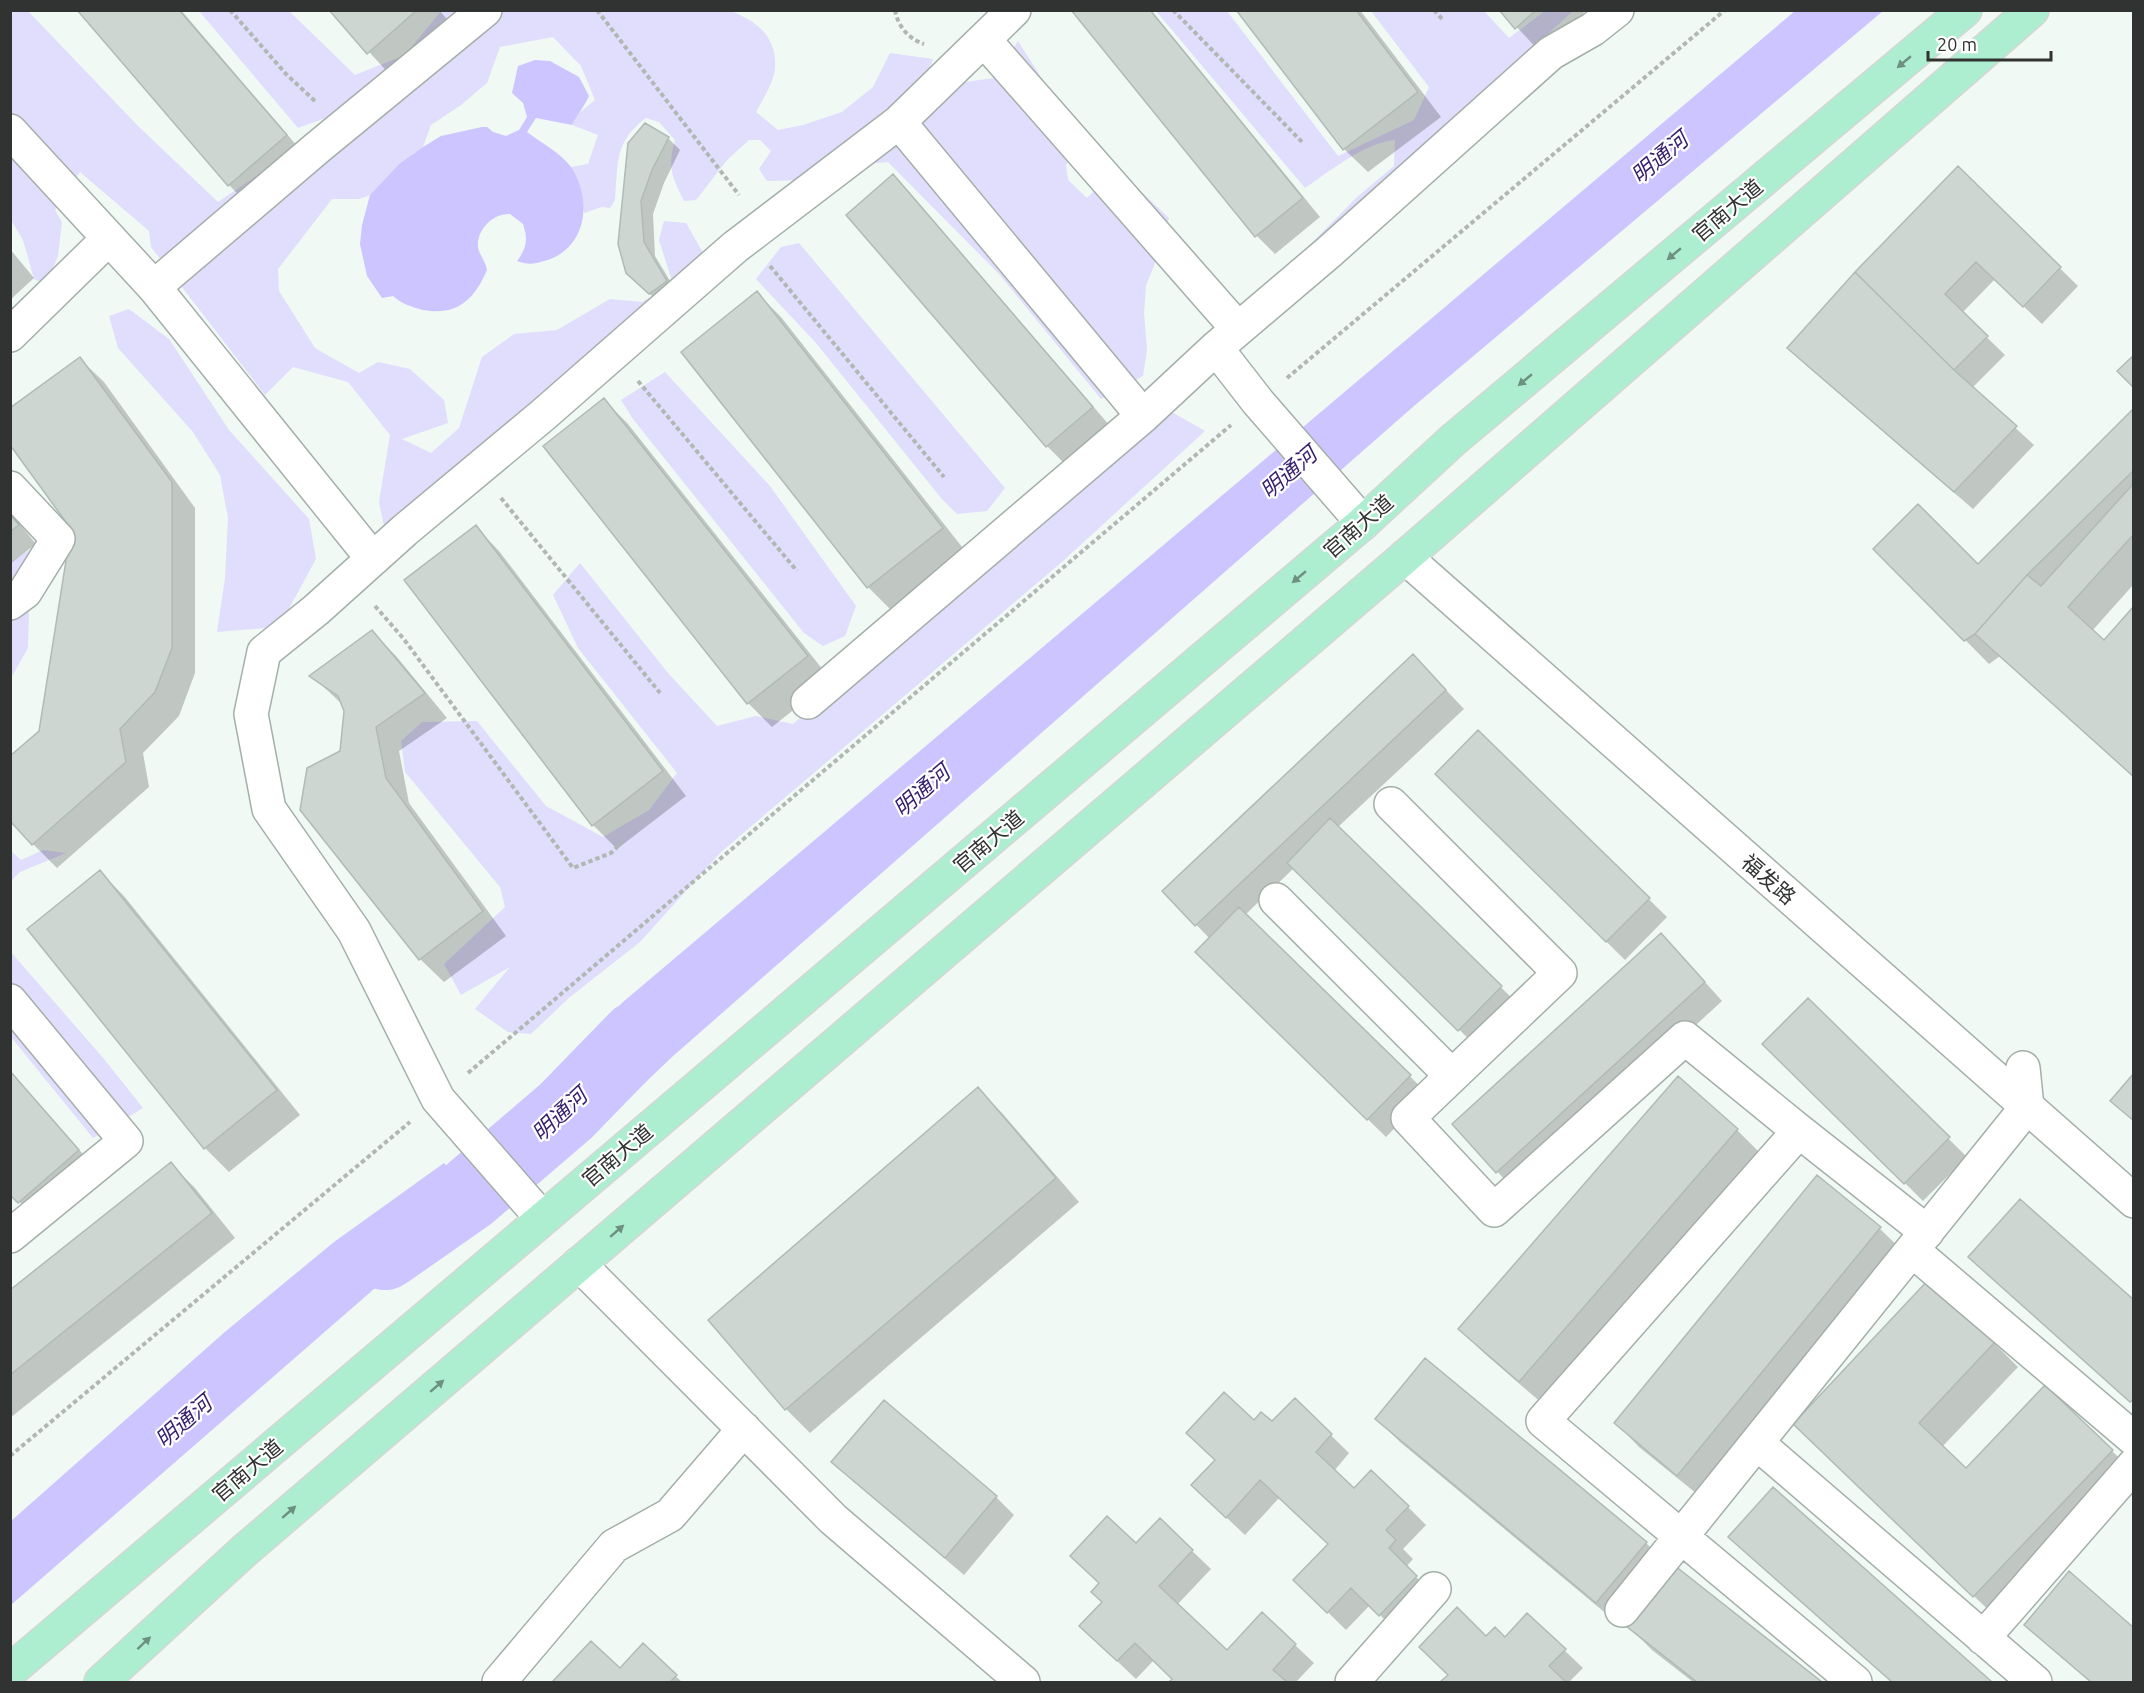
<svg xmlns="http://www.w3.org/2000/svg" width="2144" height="1693" font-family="Ubuntu,'Noto Sans SC',sans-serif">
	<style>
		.green { fill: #e0ddfd }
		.water { fill: #ccc5ff }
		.shadow { fill: #0003 }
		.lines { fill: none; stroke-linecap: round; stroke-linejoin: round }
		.river { stroke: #ccc5ff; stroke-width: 74 }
		.building { fill: #cdd6d1; stroke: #b1bbb6; stroke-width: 1.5 }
		.minor-casing { stroke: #a5afaa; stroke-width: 36 }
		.major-casing { stroke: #d6d6d6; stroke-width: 36 }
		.path { stroke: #b1b8b4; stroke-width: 4; stroke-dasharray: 4.5 3; stroke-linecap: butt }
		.minor { stroke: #fff; stroke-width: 33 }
		.major { stroke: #adeed0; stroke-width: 33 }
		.oneway { fill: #6e9080 }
		.labels { text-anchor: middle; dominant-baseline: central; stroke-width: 4.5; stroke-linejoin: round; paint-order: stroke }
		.street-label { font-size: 21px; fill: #303331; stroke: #fff }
		.water-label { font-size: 22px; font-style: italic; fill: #361f6f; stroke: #fff }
	</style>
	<rect width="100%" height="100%" fill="#f0f9f4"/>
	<path class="green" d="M11,10L28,11L138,126L218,202L359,106L298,128L199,11H289L355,75L405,55L441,11L728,10C755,20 777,35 775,68C774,82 763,99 756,112L778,130L803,125L842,112L873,87L890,53L933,59L924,82L951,84L994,78L1018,41L1051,93L1084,136L1066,165L1068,180L1087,198L1117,169L1169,218L1157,258L1146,286L1144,313L1147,350L1143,376L1101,399L999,274L888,162L855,165L811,180L767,181L759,169L771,151L760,140H749L727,160L696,200L684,201C672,177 667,167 675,140L659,122L646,118C614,141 618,164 615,200L610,208L602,207L584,213L580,188L571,167L588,164L598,135L572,125L578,114L595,100L581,66L553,37L500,47L487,83L461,105L431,125L423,147L399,164L370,195L359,199H332L278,269L279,291L315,348L359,373L378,362L410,369L444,400L448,423L402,439L431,453L459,428L482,357L514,334L557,330L610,299L642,302L673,284L659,240L664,221L686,223L718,279L421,503L384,526L379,502L390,435L348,382L293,367L265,395L151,247L149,231L80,172L55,210L62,222L58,256L46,285L34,279L23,240L11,220Z
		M1156,11H1227L1338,156L1414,120L1429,87L1371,11H1484L1509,38L1545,11H1573L1549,33L1502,84L1298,257L1356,198L1394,166L1395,140C1364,143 1330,171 1305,188Z
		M799,243L1005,488L987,511L957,514L941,498L816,343L756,279L781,247Z
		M129,309L169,339L229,430L309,519L316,559L279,627L217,632L225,578L228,518L220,475L193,432L118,348L109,316Z
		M665,372L770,486L856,606L845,636L823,646L804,633L633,419L621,400Z
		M1170,411L1205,431L1063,561L721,852L640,942L570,997L531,1034L508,1032L475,1009L510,967L461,995L444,964L505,907L500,887L405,772L401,741L422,722L477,721L546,806L603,837L649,810L677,773L578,648L553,595L580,563L668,673L717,726L756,716L793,724L844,679Z
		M36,546L58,555L29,610L28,648L11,678V562Z
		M43,850L66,853L20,872L11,881V851L21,860Z
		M10,951L104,1059L143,1108L93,1138L11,1037Z"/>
	<path class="water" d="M1795,11H1883L1414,406L672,1057L589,1136L545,1083L623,1002Z
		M535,60L550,61L579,77L589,96C584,107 577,115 572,125L536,118L527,132C541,143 560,152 571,167C593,200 587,250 544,261C535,264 527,265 517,261C527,248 528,239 523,224L510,214C493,213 476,230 478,248C480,256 486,262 487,270C474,300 457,316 423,310C412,307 402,304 393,296L382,298L367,276L360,244L362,225L370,195L399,164L423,147L441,136L482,127H487L493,132L506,136L519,130L527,117L523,103L512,93L518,66Z
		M444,1163L488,1216L374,1289L11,1605V1521L226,1331L334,1242Z"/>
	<path class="shadow" d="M79,10H181L309,160L253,209L229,185Z
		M331,10H439L452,25L392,77Z
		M1073,10H1151L1320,217L1275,254L1257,236Z
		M1238,10H1360L1441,117L1368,172L1344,149Z
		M1501,10H1587L1540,52Z
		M668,138L680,150L664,183L653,214L655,256L678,294L662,305L640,285L629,144Z
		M1958,168L2078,286L2042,324L1995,279L1962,313L2005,355L1972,388L2034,445L1973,509L1807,366L1789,348Z
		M893,176L911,194L1110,426L1065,464L1047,446L848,215Z
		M10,249L34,278L10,300Z
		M757,293L781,317L966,552L892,611L868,587L683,352Z
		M80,359L104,382L195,508V673L179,716L143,753L149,787L57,868L33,844L73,529Z
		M604,400L628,424L831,680L772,727L748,703Z
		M2134,410V584L2092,631L2104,642L2134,608V777L2000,656L1989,664L1875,549L1978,566Z
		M10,512L36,544L10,564Z
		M476,527L499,551L686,796L617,849L593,825Z
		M372,632L396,656L447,718L399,751L409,803L506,936L444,982L420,959L342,752L345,710L343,705L312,676Z
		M1431,674L1464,709L1338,827L1519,1005L1478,1048L1294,868L1245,915L1428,1094L1386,1137L1197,952L1210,939L1164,891Z
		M1478,732L1667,917L1625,960L1437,774Z
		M100,872L124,896L300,1115L229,1172L205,1148L29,929Z
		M1679,953L1722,1001L1515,1191L1454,1124Z
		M1808,1000L1967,1157L1923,1201L1765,1044Z
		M10,1071L96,1169L37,1220L10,1192Z
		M1678,1078L1737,1130L1761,1154L1544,1405L1484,1353L1460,1329Z
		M978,1089L1002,1113L1079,1202L810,1433L786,1409L710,1320Z
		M171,1164L195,1188L235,1238L10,1418V1292Z
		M1818,1177L1880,1229L1904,1252L1702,1498L1639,1447L1616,1423Z
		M1994,1343L2018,1367L1942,1447L1966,1470L2112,1451L2134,1472L1998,1619L1818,1448Z
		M1295,1400L1349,1453L1334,1471L1354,1490L1408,1507L1426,1525L1403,1549L1413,1559L1406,1567L1434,1595L1398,1633L1370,1605L1346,1630L1295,1580L1329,1545L1280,1497L1245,1535L1211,1503L1254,1422L1272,1423Z
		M1377,1419L1646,1543L1670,1567L1621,1626L1400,1442Z
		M833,1462L996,1497L1014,1515L964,1575L852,1480Z
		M1773,1489L1990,1682H1892L1748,1555L1730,1537Z
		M1160,1520L1211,1569L1177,1605L1227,1652L1262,1614L1314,1663L1296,1682H1171L1174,1679L1154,1660L1136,1679L1099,1644L1103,1603L1136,1545Z
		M1675,1567L1819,1682H1693L1652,1650L1628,1626Z
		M2026,1625L2134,1630V1682H2090Z
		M1486,1638L1505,1639L1564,1650L1583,1668L1569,1682H1442Z
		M643,1646L682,1682L555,1681L620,1670Z"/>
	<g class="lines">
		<path class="river" d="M385,1253L468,1195L566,1111L637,1038"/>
	</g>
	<path class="building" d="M77,10H179L287,135L228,186Z
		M329,10H417L367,54Z
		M1071,10H1150L1303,198L1255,237Z
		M1236,10H1356L1418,92L1343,150Z
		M1499,10H1536L1515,29Z
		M645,123L669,137L652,170L641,201L644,242L667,281L649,294L626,273L618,244L628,143Z
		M1958,166L2061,267L2023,307L1976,262L1945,294L1988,336L1954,370L1855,272Z
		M893,174L1093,407L1046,447L846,215Z
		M1855,272L1954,370L2017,426L1954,492L1787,348Z
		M757,291L943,528L867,588L681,352Z
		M2134,355V388L2117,371Z
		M80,357L172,482V648L155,692L120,729L126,762L32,845L10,821V756L39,731L71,529L10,445V408Z
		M604,398L808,656L747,704L543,446Z
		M2134,408V470L2027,575L1975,634L1964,641L1873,549L1918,504L1978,564Z
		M2134,483V534L2068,607L2104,640L2134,606V777L1975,634L2027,575L2041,586Z
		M10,515L19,525L10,532Z
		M476,525L663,771L592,826L404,580Z
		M372,630L425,693L376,727L386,778L483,911L419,960L300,810L307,768L340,751L344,711L338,696L309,676Z
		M1413,654L1446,690L1195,926L1162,891Z
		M1478,730L1650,898L1606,942L1435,774Z
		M1330,818L1502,986L1458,1031L1287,863Z
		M100,870L277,1090L204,1149L27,929Z
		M1239,907L1411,1075L1367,1120L1195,952Z
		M1661,933L1705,982L1496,1173L1452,1124Z
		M1808,998L1950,1137L1904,1184L1762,1044Z
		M10,1071L79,1150L18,1203L10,1195Z
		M2134,1073V1121L2110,1101Z
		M1678,1076L1738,1129L1519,1382L1458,1329Z
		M978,1087L1056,1178L785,1410L708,1320Z
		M171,1162L212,1213L10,1375V1290Z
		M1817,1175L1881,1227L1677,1476L1614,1423Z
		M2020,1199L2134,1300V1399L2130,1402L1968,1257Z
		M1929,1279L1995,1342L1919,1423L1966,1468L2045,1385L2113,1450L1973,1597L1793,1424Z
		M1425,1358L1647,1542L1596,1603L1375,1419Z
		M1224,1392L1254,1420L1261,1412L1272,1421L1295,1398L1332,1434L1316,1452L1354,1488L1371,1470L1409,1506L1386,1530L1396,1540L1389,1548L1417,1576L1379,1616L1351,1588L1327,1613L1293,1580L1328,1544L1260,1480L1226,1518L1191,1485L1215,1460L1186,1433Z
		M884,1400L997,1496L945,1558L831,1462Z
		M1773,1487L1992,1682H1892L1728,1537Z
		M1107,1516L1136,1543L1160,1518L1193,1550L1159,1586L1227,1650L1262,1612L1296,1644L1273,1670L1287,1682H1169L1172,1679L1135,1643L1117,1661L1079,1626L1102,1602L1091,1592L1099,1583L1070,1556Z
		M1674,1565L1822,1682H1697L1626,1626Z
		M2069,1571L2134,1628V1682H2091L2024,1625Z
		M1457,1607L1486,1636L1495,1627L1505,1637L1527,1613L1566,1649L1549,1666L1566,1682H1440L1448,1675L1419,1647Z
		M591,1641L620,1668L643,1643L677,1675L670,1682H554L553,1681Z"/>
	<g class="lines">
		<defs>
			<path id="minor" d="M985,41L1238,329
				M899,122L1143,416
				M10,131L154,287L373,559
				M154,287L317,148L485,10
				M10,335L109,238
				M10,488L58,539L25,592L10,603
				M1363,523L1258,402L1216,348L1329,252L1551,53L1593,29L1617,10
				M1405,557L2134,1201
				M808,702L1143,416L1216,348
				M1391,804L1560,973L1408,1118L1494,1210L1685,1038L1799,1131
				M1276,900L1452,1076
				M10,1001L126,1141L10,1236
				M542,1218L438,1099L354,931L269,809L251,714L264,652L316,610L405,530L543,415L735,247L899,122L1014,10
				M1912,1250L2134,1439
				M579,1264L833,1519L1023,1682
				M1757,1443L2035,1682
				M1622,1610L2027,1107L2023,1068
				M1983,1638L2134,1465
				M499,1682L614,1546L670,1515L744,1429
				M1352,1682L1434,1589
				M1855,1682L1543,1421L1799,1131L1927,1232"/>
			<path id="major" d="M10,1671L1363,523L1453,440L1965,10
				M101,1682L244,1551L1405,557L2032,10"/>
		</defs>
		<use href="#minor" class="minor-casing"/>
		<use href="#major" class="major-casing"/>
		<path class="path" d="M230,10L286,74L316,102
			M597,10L739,195
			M895,10C898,27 909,39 924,44
			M1173,10L1303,143
			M1434,10L1443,20
			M770,266L944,477
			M1287,378L1725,10
			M638,381L797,571
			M501,498L660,693
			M375,606L403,638L573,868L611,853L622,842
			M468,1073L1231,425
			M10,1456L410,1122"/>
		<use href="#minor" class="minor"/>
		<use href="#major" class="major"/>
	</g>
	<defs><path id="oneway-solid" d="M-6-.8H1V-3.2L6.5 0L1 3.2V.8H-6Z" transform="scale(1.5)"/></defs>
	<g class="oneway">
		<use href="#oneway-solid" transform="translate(1904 62) rotate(140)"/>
		<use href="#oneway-solid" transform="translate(1674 254) rotate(140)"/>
		<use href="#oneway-solid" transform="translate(1525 380) rotate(140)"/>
		<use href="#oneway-solid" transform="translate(1299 577) rotate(140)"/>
		<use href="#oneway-solid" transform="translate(617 1231) rotate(-41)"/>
		<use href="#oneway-solid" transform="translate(437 1386) rotate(-41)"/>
		<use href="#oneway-solid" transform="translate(289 1512) rotate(-41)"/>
		<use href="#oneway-solid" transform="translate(144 1643) rotate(-43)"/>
	</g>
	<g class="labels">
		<g class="street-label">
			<text transform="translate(1727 210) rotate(-40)">官南大道</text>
			<text transform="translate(1358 526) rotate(-41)">官南大道</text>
			<text transform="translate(988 841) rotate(-40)">官南大道</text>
			<text transform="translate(1769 879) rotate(41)">福发路</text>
			<text transform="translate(617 1155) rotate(-40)">官南大道</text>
			<text transform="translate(247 1470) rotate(-40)">官南大道</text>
		</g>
		<g class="water-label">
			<text transform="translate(1659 157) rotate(-40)">明通河</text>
			<text transform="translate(1288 472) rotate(-41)">明通河</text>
			<text transform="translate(921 790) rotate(-41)">明通河</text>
			<text transform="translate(559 1114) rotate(-43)">明通河</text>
			<text transform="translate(183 1421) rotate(-41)">明通河</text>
		</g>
	</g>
	<rect width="2144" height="1693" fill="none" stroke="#303331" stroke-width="24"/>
	<path d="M1928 51v9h123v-9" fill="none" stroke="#303331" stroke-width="3"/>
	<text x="1937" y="51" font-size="18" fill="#303331" stroke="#ffffff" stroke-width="4.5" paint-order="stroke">20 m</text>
</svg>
